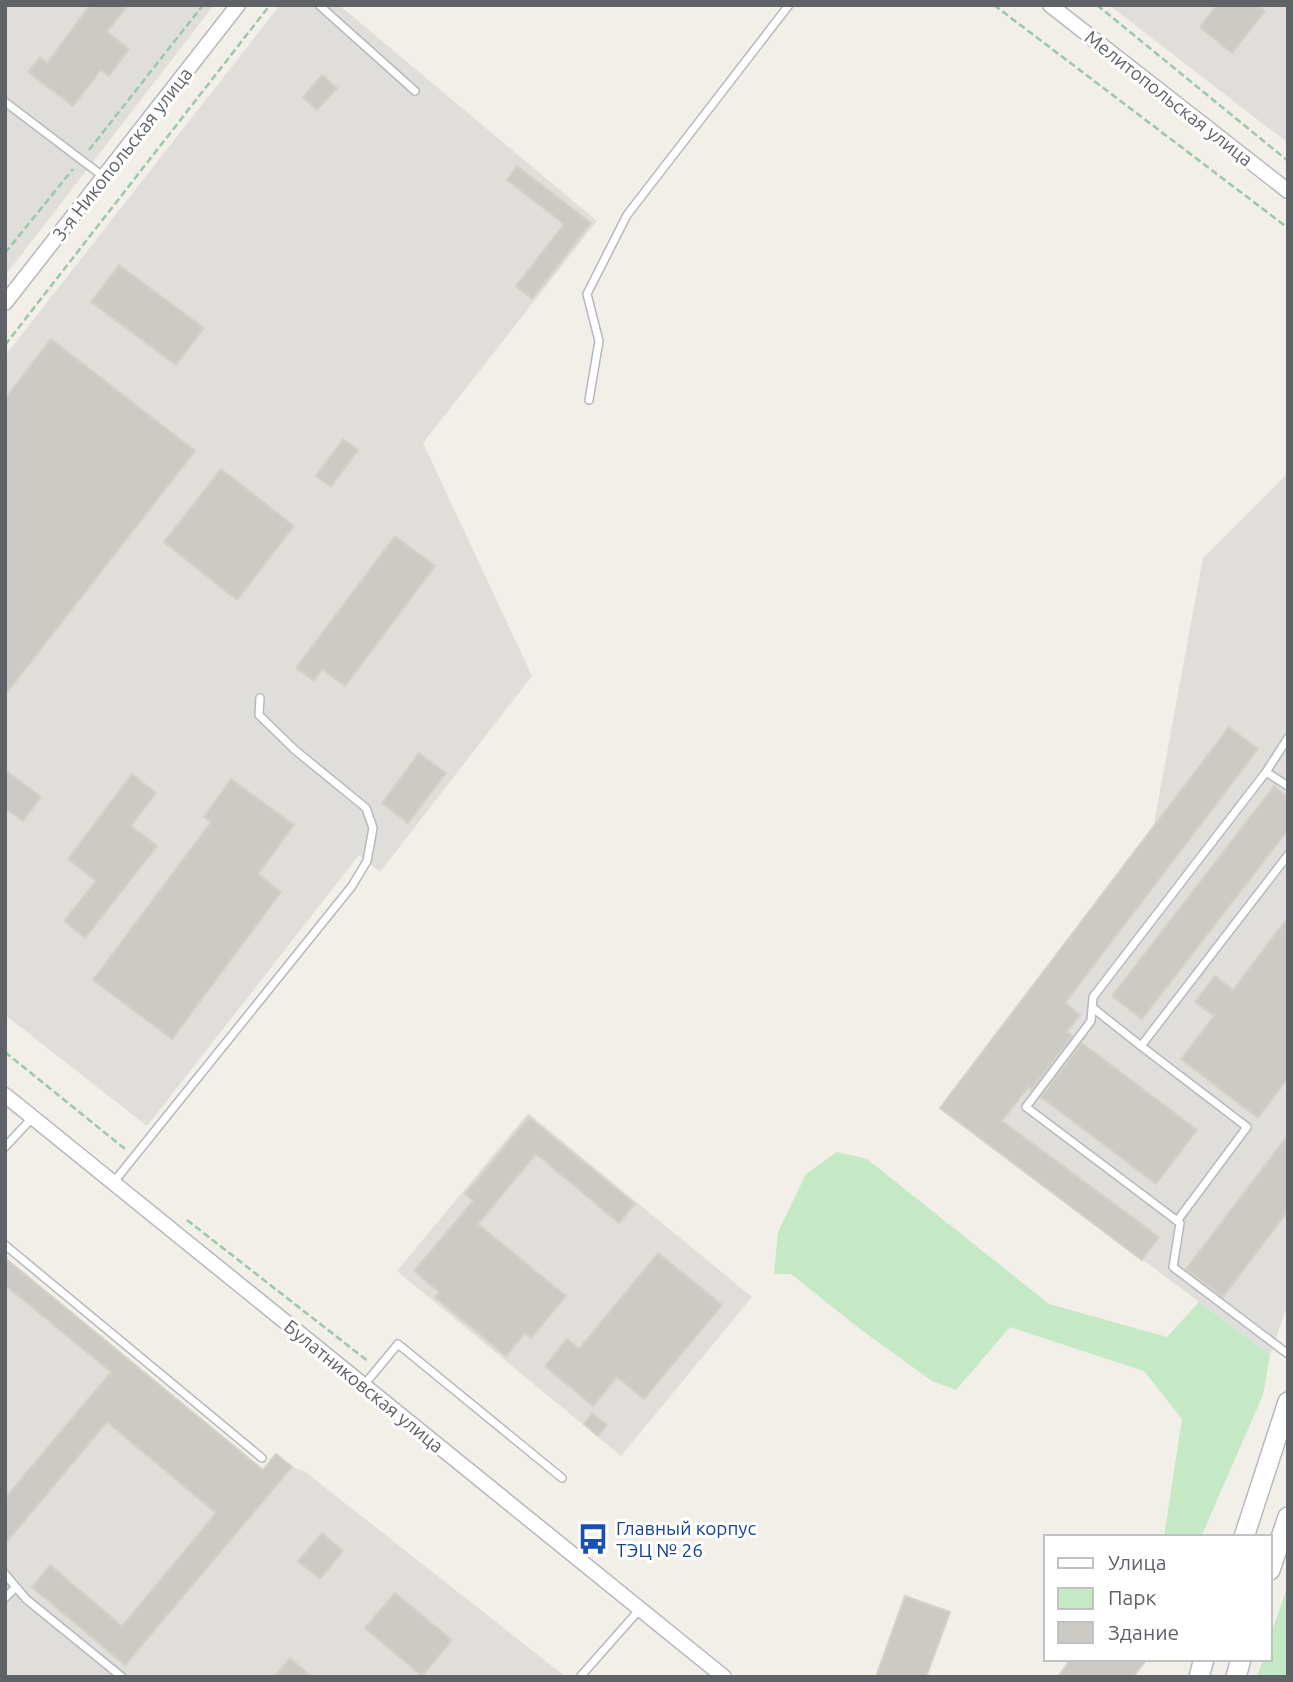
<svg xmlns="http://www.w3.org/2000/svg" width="1293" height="1682" font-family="Ubuntu,sans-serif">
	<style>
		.industrial { fill: #e0deda }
		.green { fill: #c5e8c5 }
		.building { fill: #cccac5; stroke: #d6d1c6; stroke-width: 2 }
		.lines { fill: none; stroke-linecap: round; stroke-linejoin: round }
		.service-casing { stroke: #b5b8bc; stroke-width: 10 }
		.minor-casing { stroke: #b5b8bc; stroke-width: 17 }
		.secondary-casing { stroke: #b6babf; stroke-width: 22 }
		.path { stroke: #9cc7a9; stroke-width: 2.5; stroke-dasharray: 7 3.5; stroke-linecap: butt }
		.service { stroke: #fff; stroke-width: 7 }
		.minor { stroke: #fff; stroke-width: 14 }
		.secondary { stroke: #fff; stroke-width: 19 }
		.labels { text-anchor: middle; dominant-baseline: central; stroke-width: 6; stroke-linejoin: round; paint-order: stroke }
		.street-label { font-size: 19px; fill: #5f6368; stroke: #fff }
		.transit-label { font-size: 19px; fill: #164399; stroke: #fff; text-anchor: start }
	</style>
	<rect width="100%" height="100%" fill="#f1efe8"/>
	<path class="industrial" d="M5,5H214L5,276Z
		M280,5H339L597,221L423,443L532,676L380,872L359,855L147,1126L5,1015V356Z
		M1109,5H1288V143Z
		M1288,473V1303L1270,1355L940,1108L1153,829L1203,558Z
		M528,1113L752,1297L621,1456L397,1271Z
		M5,1285L265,1499L292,1467L304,1471L566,1677H5Z"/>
	<path class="green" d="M837,1152L867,1159L1049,1304L1167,1337L1199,1302L1270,1355L1263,1395L1201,1537H1164L1182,1419L1144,1371L1010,1327L956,1390L932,1381L860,1329L791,1274H774L778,1232L806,1174Z
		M1288,1585V1677H1257L1263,1659H1270V1637Z"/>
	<path class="building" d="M90,5H128L107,32L129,49L109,76L101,70L73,106L28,72L40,57L47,63Z
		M1217,5H1258L1265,11L1232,53L1200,27Z
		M322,75L337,88L317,110L303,97Z
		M517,166L591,223L532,299L516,286L564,224L507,180Z
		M119,265L204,328L176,365L91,302Z
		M51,339L195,451L5,695V399Z
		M343,439L358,450L331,487L316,476Z
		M221,469L294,526L237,600L164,542Z
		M395,536L435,566L345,686L322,669L314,681L296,668Z
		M1229,727L1258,749L1065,1003L1080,1015L1067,1032L1072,1036L1031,1090L1028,1087L1002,1121L1159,1237L1142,1260L940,1108Z
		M419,753L446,773L408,823L382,803Z
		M5,770L41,797L23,821L5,808Z
		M132,774L156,793L131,826L157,846L85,938L64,921L96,881L68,859Z
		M231,779L294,825L258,874L281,892L172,1039L93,980L211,822L204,817Z
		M1274,786L1288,797V830L1142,1019L1112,996Z
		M1288,917V1078L1258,1118L1181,1059L1214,1016L1195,1002L1215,976L1233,990Z
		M1082,1043L1197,1130L1156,1184L1041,1097Z
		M529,1117L635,1204L619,1223L536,1154L478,1224L566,1296L531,1338L525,1333L506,1356L435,1297L439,1292L414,1271L473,1201L465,1194Z
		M1288,1135V1211L1223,1297L1186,1269Z
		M658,1253L722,1305L644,1399L617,1377L593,1406L545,1366L567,1339L579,1349Z
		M5,1258L263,1470L276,1454L292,1467L125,1665L32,1587L50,1565L122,1626L216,1513L107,1422L5,1544V1498L111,1372L5,1285Z
		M592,1413L607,1425L598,1436L584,1424Z
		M322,1533L343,1551L320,1579L298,1561Z
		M395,1593L452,1640L422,1676L365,1628Z
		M905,1596L950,1612L926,1677H876Z
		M290,1658L312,1677H274Z
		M1071,1659H1147L1133,1677H1058Z"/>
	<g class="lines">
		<defs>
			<path id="service" d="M319,5L415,91
				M5,102L104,177
				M589,400L599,341L587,294L627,215L789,5
				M1266,772L1288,738
				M1288,786L1266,772L1093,997L1091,1021L1026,1107L1180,1223L1173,1267L1288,1354
				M1093,1008L1141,1046
				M5,1147L33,1117
				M113,1183L352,886L367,861L373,828L366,808L295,750L259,715L260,698
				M1177,1221L1247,1127L1141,1046L1288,855
				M5,1245L262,1458
				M364,1385L398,1344L562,1478
				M5,1574L26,1599L122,1677
				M5,1598L16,1587
				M580,1677L640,1609"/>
			<path id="minor" d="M1050,5L1288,191
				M5,303L238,5
				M5,1095L724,1677"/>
			<path id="secondary" d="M1244,1537L1288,1402
				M1270,1570L1288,1517
				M1199,1677L1204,1659
				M1236,1677L1241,1659"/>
		</defs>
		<use href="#service" class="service-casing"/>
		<use href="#minor" class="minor-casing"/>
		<use href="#secondary" class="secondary-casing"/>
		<path class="path" d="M994,5L1288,228
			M1097,5L1288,161
			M89,150L203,5
			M5,253L73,169
			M5,345L270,5
			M5,1052L125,1149
			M187,1220L369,1362"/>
		<use href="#service" class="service"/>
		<use href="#minor" class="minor"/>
		<use href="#secondary" class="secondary"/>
	</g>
	<defs>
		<symbol id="bus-bare" viewBox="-9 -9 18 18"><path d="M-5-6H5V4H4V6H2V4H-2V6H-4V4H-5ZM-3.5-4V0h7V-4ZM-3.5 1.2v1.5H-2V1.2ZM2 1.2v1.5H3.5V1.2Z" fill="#1a4fb4" stroke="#fff" stroke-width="2.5" paint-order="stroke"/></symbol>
	</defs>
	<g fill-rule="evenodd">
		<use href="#bus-bare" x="571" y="1517" width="44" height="44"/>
	</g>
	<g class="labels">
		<g class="street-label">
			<text transform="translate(1169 98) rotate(38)">Мелитопольская улица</text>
			<text transform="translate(122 154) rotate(-52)">3-я Никопольская улица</text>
			<text transform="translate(364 1386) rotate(39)">Булатниковская улица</text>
		</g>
		<g class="transit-label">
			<text x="616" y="1528">Главный корпус<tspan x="616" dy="22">ТЭЦ № 26</tspan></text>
		</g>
	</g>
	<rect width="1293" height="1682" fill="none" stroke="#5f6368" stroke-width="14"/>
	<rect x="1044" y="1535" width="228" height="126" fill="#ffffff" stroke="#bfc1c3" stroke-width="2"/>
	<rect x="1058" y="1558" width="35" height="10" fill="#ffffff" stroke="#bfc1c3" stroke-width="2"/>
	<text x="1108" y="1570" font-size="21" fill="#5f6368">Улица</text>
	<rect x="1058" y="1588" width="35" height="21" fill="#c5e8c5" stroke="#bfc1c3" stroke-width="2"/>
	<text x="1108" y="1605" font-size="21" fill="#5f6368">Парк</text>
	<rect x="1058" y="1622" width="35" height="21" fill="#cccac5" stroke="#bfc1c3" stroke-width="2"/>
	<text x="1108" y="1640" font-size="21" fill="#5f6368">Здание</text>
</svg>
